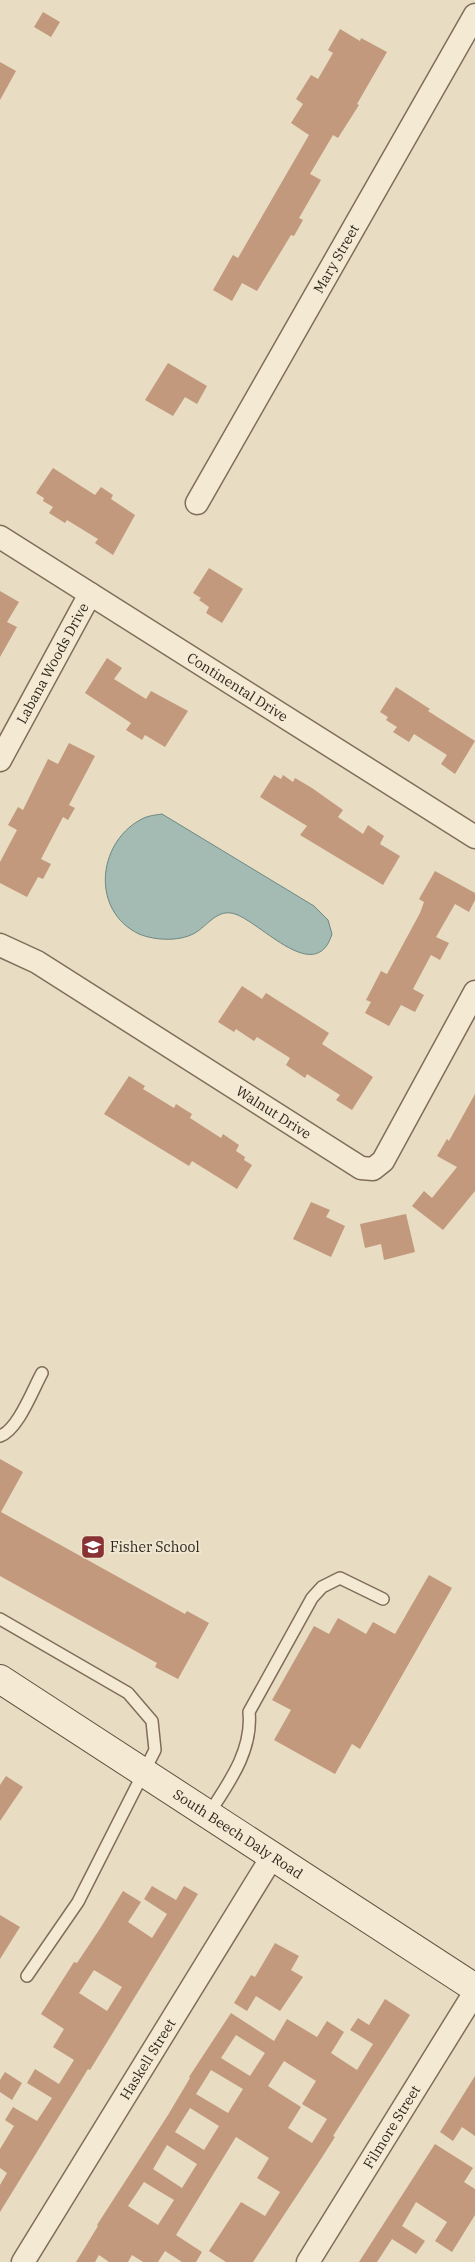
<svg xmlns="http://www.w3.org/2000/svg" width="475" height="2262" font-family="'IBM Plex Serif',serif">
	<style>
		.water { fill: #a4bbb4; stroke: #6c8881 }
		.building { fill: #c2997c; fill-rule: evenodd }
		.lines { fill: none; stroke-linecap: round; stroke-linejoin: round }
		.lane-casing { stroke: #806e5b; stroke-width: 14 }
		.street-casing { stroke: #806e5b; stroke-width: 25 }
		.secondary-casing { stroke: #61503f; stroke-width: 30 }
		.lane { stroke: #f4ead4; stroke-width: 11 }
		.street { stroke: #f4ead4; stroke-width: 22 }
		.secondary { stroke: #f4ead4; stroke-width: 28 }
		.labels { text-anchor: middle; dominant-baseline: central; stroke-width: 4; stroke-linejoin: round; paint-order: stroke }
		.street-label { font-size: 14px; fill: #31271e; stroke: #f0e7d1 }
		.poi-label { font-size: 14px; fill: #31271e; stroke: #f0e7d1; text-anchor: start }
	</style>
	<rect width="100%" height="100%" fill="#e8dcc2"/>
	<path class="water" d="M162,814L314,906L328,920L332,934C315,989 256,916 231,913C217,911 208,924 198,931C183,942 156,941 139,934C91,911 97,844 140,820C146,816 155,815 162,814Z"/>
	<path class="building" d="M43,12L60,22L51,37L34,27Z
		M340,29L360,41L361,38L387,52L357,104L359,105L338,138L333,135L310,174L321,180L299,218L303,220L294,236L291,235L257,291L242,283L232,301L213,290L233,255L238,258L309,135L291,123L303,104L296,99L311,75L318,79L333,53L328,50Z
		M0,62L16,71L0,100Z
		M168,363L207,386L197,404L185,397L173,416L145,400Z
		M53,468L95,495L101,487L113,495L111,499L135,515L113,555L95,543L98,539L67,520L65,523L49,513L53,507L43,501L44,498L36,493Z
		M209,568L243,589L222,623L206,613L209,607L199,600L201,598L193,593Z
		M0,591L19,602L7,622L17,627L0,657Z
		M107,658L122,668L114,679L146,699L151,691L188,711L165,747L145,735L142,740L126,730L131,723L85,693Z
		M396,687L430,709L428,711L475,741L455,774L441,764L447,755L414,734L409,742L393,732L397,727L386,720L388,717L380,712Z
		M69,743L95,756L69,805L75,808L68,820L63,817L41,859L51,864L43,879L38,877L27,897L0,883V862L17,830L8,825L18,807L23,810L48,759L58,764Z
		M274,775L281,779L283,775L293,782L295,778L312,788L343,810L338,817L363,834L368,825L384,836L380,844L400,856L383,885L300,835L307,826L260,797Z
		M435,871L475,893V900L469,912L455,904L436,937L449,943L440,960L431,955L413,989L424,995L415,1012L401,1005L389,1026L365,1013L371,1002L366,1000L381,971L387,974L420,913L424,902L419,899Z
		M242,986L262,999L266,993L329,1033L322,1044L373,1077L352,1110L336,1100L340,1095L307,1074L305,1078L286,1065L290,1058L257,1037L254,1041L236,1029L234,1032L218,1022Z
		M129,1076L145,1086L143,1089L174,1108L176,1104L192,1114L190,1118L221,1138L223,1134L239,1145L236,1151L245,1157L244,1160L252,1165L237,1189L192,1161L189,1166L104,1114Z
		M475,1094V1191L443,1230L412,1206L424,1191L432,1198L457,1167L437,1156L447,1139L449,1141Z
		M311,1202L330,1210L326,1217L345,1226L331,1257L293,1239Z
		M406,1214L415,1252L384,1260L381,1244L365,1248L360,1224Z
		M0,1459L23,1472L1,1512L185,1614L187,1611L209,1623L178,1679L155,1667L157,1663L0,1576Z
		M429,1575L452,1588L360,1749L352,1744L335,1774L274,1740L291,1710L272,1700L314,1626L329,1634L338,1618L366,1634L373,1622L395,1634Z
		M6,1776L23,1787L0,1821V1785Z
		M152,1886L176,1900L184,1886L198,1894L90,2070L88,2069L0,2212V2185L7,2173L0,2168V2149L14,2126L5,2120L13,2107L37,2121L52,2098L27,2083L35,2069L59,2084L74,2060L53,2047L64,2029L41,2014L74,1962L77,1963L101,1927L123,1891L141,1902L128,1922L152,1938L167,1914L144,1899ZM94,1970L122,1987L107,2011L79,1993Z
		M0,1915L20,1927L0,1959Z
		M275,1943L299,1956L291,1970L303,1977L280,2011L256,1996L247,2011L234,2003L251,1975L255,1977Z
		M385,1999L410,2015L333,2136L335,2137L317,2165L253,2262H226L209,2251L241,2202L265,2216L280,2192L257,2178L269,2158L236,2137L176,2235L202,2252L196,2262H182L165,2251L158,2262H143L132,2255L128,2262H109L99,2255L95,2262H76L98,2226L97,2225L168,2115L190,2078L189,2077L231,2013L274,2041L287,2019L317,2037L327,2021L344,2032L331,2053L357,2070L373,2044L350,2030L358,2018L369,2025ZM236,2035L265,2053L250,2076L221,2058ZM284,2061L316,2081L302,2104L327,2119L312,2143L288,2128L301,2107L268,2086ZM211,2070L243,2089L228,2113L196,2094ZM190,2108L219,2126L204,2150L175,2132ZM167,2145L197,2164L182,2188L153,2169ZM144,2182L174,2200L158,2225L128,2206Z
		M5,2072L22,2083L12,2100L0,2092V2080Z
		M475,2076V2136L462,2127L453,2141L440,2132Z
		M435,2144L473,2168L464,2182L475,2189V2215L452,2252L435,2241L447,2222L416,2202L402,2226L425,2241L416,2254L392,2239L377,2262H359Z"/>
	<g class="lines">
		<defs>
			<path id="lane" d="M0,1436C18,1430 33,1389 42,1373
				M0,1619L128,1693L152,1721L155,1750L78,1902L27,1976
				M208,1815C228,1784 253,1751 249,1712L312,1598L322,1587L340,1578L383,1599"/>
			<g id="street">
				<path id="s1" d="M197,503L475,15"/>
				<path id="s2" d="M0,537L475,837"/>
				<path id="s3" d="M0,760L90,594"/>
				<path id="s4" d="M0,945L37,962L361,1168L373,1169L383,1161L475,992"/>
				<path id="s5" d="M23,2262L272,1857"/>
				<path id="s6" d="M308,2262L475,1992"/>
			</g>
			<g id="secondary">
				<path id="s7" d="M0,1679L475,1988"/>
			</g>
		</defs>
		<use href="#lane" class="lane-casing"/>
		<use href="#street" class="street-casing"/>
		<use href="#secondary" class="secondary-casing"/>
		<use href="#lane" class="lane"/>
		<use href="#street" class="street"/>
		<use href="#secondary" class="secondary"/>
	</g>
	<defs>
		<symbol id="school-square" viewBox="-11 -11 22 22"><rect x="-9" y="-9" width="18" height="18" rx="4" fill="#883234" stroke="#f0e7d1"/><path d="M0-5L7-2L0 1L-7-2ZM-4 1L0 2.5L4 1V4Q0 6-4 4Z" fill="#fff"/></symbol>
	</defs>
	<g fill-rule="evenodd">
		<use href="#school-square" x="79" y="1533" width="28" height="28"/>
	</g>
	<g class="labels">
		<g class="street-label">
			<text stroke="none"><textPath href="#s1" startOffset="281">Mary Street</textPath></text>
			<text stroke="none"><textPath href="#s3" startOffset="110">Labana Woods Drive</textPath></text>
			<text stroke="none"><textPath href="#s2" startOffset="281">Continental Drive</textPath></text>
			<text stroke="none"><textPath href="#s4" startOffset="321">Walnut Drive</textPath></text>
			<text stroke="none"><textPath href="#s7" startOffset="284">South Beech Daly Road</textPath></text>
			<text stroke="none"><textPath href="#s5" startOffset="238">Haskell Street</textPath></text>
			<text stroke="none"><textPath href="#s6" startOffset="159">Filmore Street</textPath></text>
		</g>
		<g class="poi-label">
			<text x="110" y="1547">Fisher School</text>
		</g>
	</g>
</svg>
